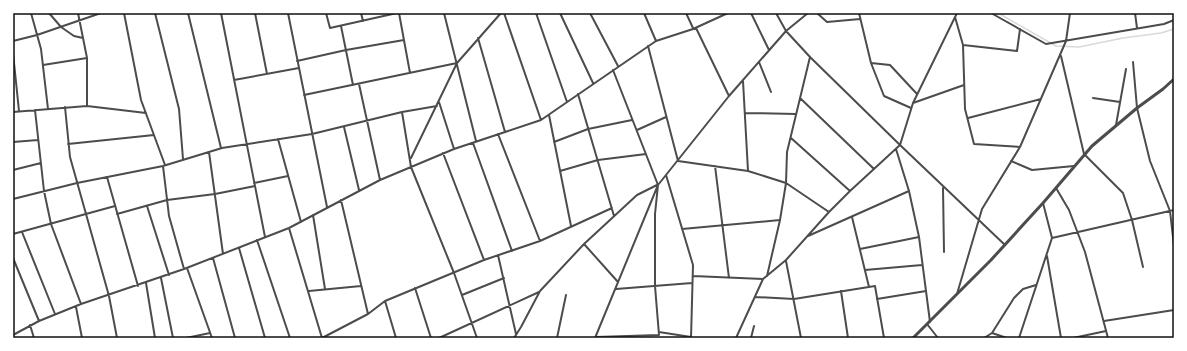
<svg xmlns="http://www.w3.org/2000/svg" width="1187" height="351" font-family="'Open Sans',sans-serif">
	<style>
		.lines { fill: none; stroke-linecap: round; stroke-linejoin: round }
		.stream { stroke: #d9d9d9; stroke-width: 1.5 }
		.minor { stroke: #4c4c4c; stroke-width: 2 }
		.tertiary { stroke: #4c4c4c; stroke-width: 3 }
		.neatline { fill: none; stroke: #111; stroke-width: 1.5 }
	</style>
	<rect width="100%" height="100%" fill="#fff"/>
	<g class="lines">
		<path class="stream" d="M998,13L1056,46L1079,47L1123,38L1161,33L1174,29"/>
		<path class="minor" d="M31,13L41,49L48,109
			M49,13L61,27L74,36L83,38
			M78,13L87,58V106
			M124,13L141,100L165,165
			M155,13L179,109L183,159
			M188,13L221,148
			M221,13L265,237
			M255,13L267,74
			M288,13L327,207
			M326,13L330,28L397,13
			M361,13L363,21
			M399,13L410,73
			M444,13L476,141
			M504,13L541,120
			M536,13L567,102
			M560,13L593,83
			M590,13L618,66
			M644,13L656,41
			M686,13L693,28
			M751,13L769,50
			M776,13L786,31L810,57L900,145L1005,245
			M817,13L827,22L860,19
			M859,13L871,63L884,96L911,108
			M991,13L1046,44L1164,24L1174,20
			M1135,13L1137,28
			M955,17L963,45L965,109L974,144L1020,147
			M341,26L353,85
			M696,28L729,96
			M478,38L505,132
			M13,41L37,35L101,13
			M963,45L1017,51L1020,29
			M648,46L678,161L748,171L786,183L829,212
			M13,53L19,111
			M1061,56L1084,154L1123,193L1132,220L1143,267
			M297,61L346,50L404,40
			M759,62L771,92
			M1133,62L1137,108L1150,161L1170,211L1174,246
			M871,63L890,65L917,94
			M43,65L87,58
			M234,80L299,68
			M743,81L748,171
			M359,84L380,180
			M578,94L614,216
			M304,95L457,63
			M800,98L874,169
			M1093,98L1120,102
			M439,102L454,149
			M913,103L964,85
			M65,107L70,157L109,296L117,338
			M35,110L44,191L51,224L81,304
			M13,112L87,106L146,113
			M402,112L411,167L454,273L477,338
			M745,113L796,114
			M549,115L571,226
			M968,118L1041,99
			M1116,125L1126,69
			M344,127L359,190
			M637,130L666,117
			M498,134L540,241
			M791,138L850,191
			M278,139L301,222
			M13,142L38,140
			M554,142L588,129L632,120
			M473,143L512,251
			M68,144L154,135
			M896,149L909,191L919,237L930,322
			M209,152L223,254
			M443,153L484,260
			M411,158L457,63L501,13
			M1011,161L1032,170L1074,166
			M163,166L169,216L184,269
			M715,166L729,278
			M13,170L41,163
			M560,171L598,160L646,154
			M666,175L693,265L691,338
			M107,177L138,286
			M254,183L288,176
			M943,188L944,252
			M1056,188L1069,210L1085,252L1108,338
			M13,199L77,183L163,166L222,148L312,134L402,112L437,106
			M341,200L368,314
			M147,206L169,275
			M117,214L167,200L215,194L255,186
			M313,215L325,289
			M852,217L869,287
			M289,228L322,338
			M682,229L780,220
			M22,232L55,314
			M13,234L115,206
			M808,236L909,191
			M1052,238L1174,210
			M257,240L290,338
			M584,244L618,282
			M239,248L265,338
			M860,249L919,237
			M498,255L516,334
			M1047,256L1061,338
			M13,258L39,321
			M213,258L235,338
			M786,261L801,338
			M187,268L212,338
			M865,270L922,265
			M693,276L763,279
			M767,276L780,220L786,183L787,152L810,57
			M161,278L173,338
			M146,283L155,338
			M415,288L431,338
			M616,289L692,283
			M309,291L361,286
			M841,291L848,338
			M957,294L982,209L1020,147L1066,41L1070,13
			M462,295L504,278
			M755,297L794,299L875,286L884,338
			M877,299L926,291
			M385,301L396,338
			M76,307L82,338
			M1104,321L1174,310
			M927,324L938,338
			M30,325L34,338
			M659,332L691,337
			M992,333L1007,338
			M13,335L39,321L81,304L184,269L289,228L380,180L454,149L541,120L656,41L693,29L728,13
			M596,337L659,335L655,286V214L658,185L613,70
			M186,338L210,333
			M322,338L368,314L385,301L484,260L540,241L612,208
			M439,338L539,292
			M514,338L521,327L540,291L584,244L637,195L657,185
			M557,338L566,295
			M595,338L658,185L729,96L786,31L808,13
			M736,338L763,279L786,260L829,212L850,191L900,145L913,103L957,13
			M751,338L754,326
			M984,338L992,333L1014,298L1023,289L1036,285
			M1019,338L1052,238L1043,203
			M1073,338L1106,331"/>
		<path class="tertiary" d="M913,338L991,260L1043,203L1092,146L1137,108L1163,89L1174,79"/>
	</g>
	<rect width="1187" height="351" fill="none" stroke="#ffffff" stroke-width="28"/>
	<rect x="14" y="14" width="1159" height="323" class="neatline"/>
</svg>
